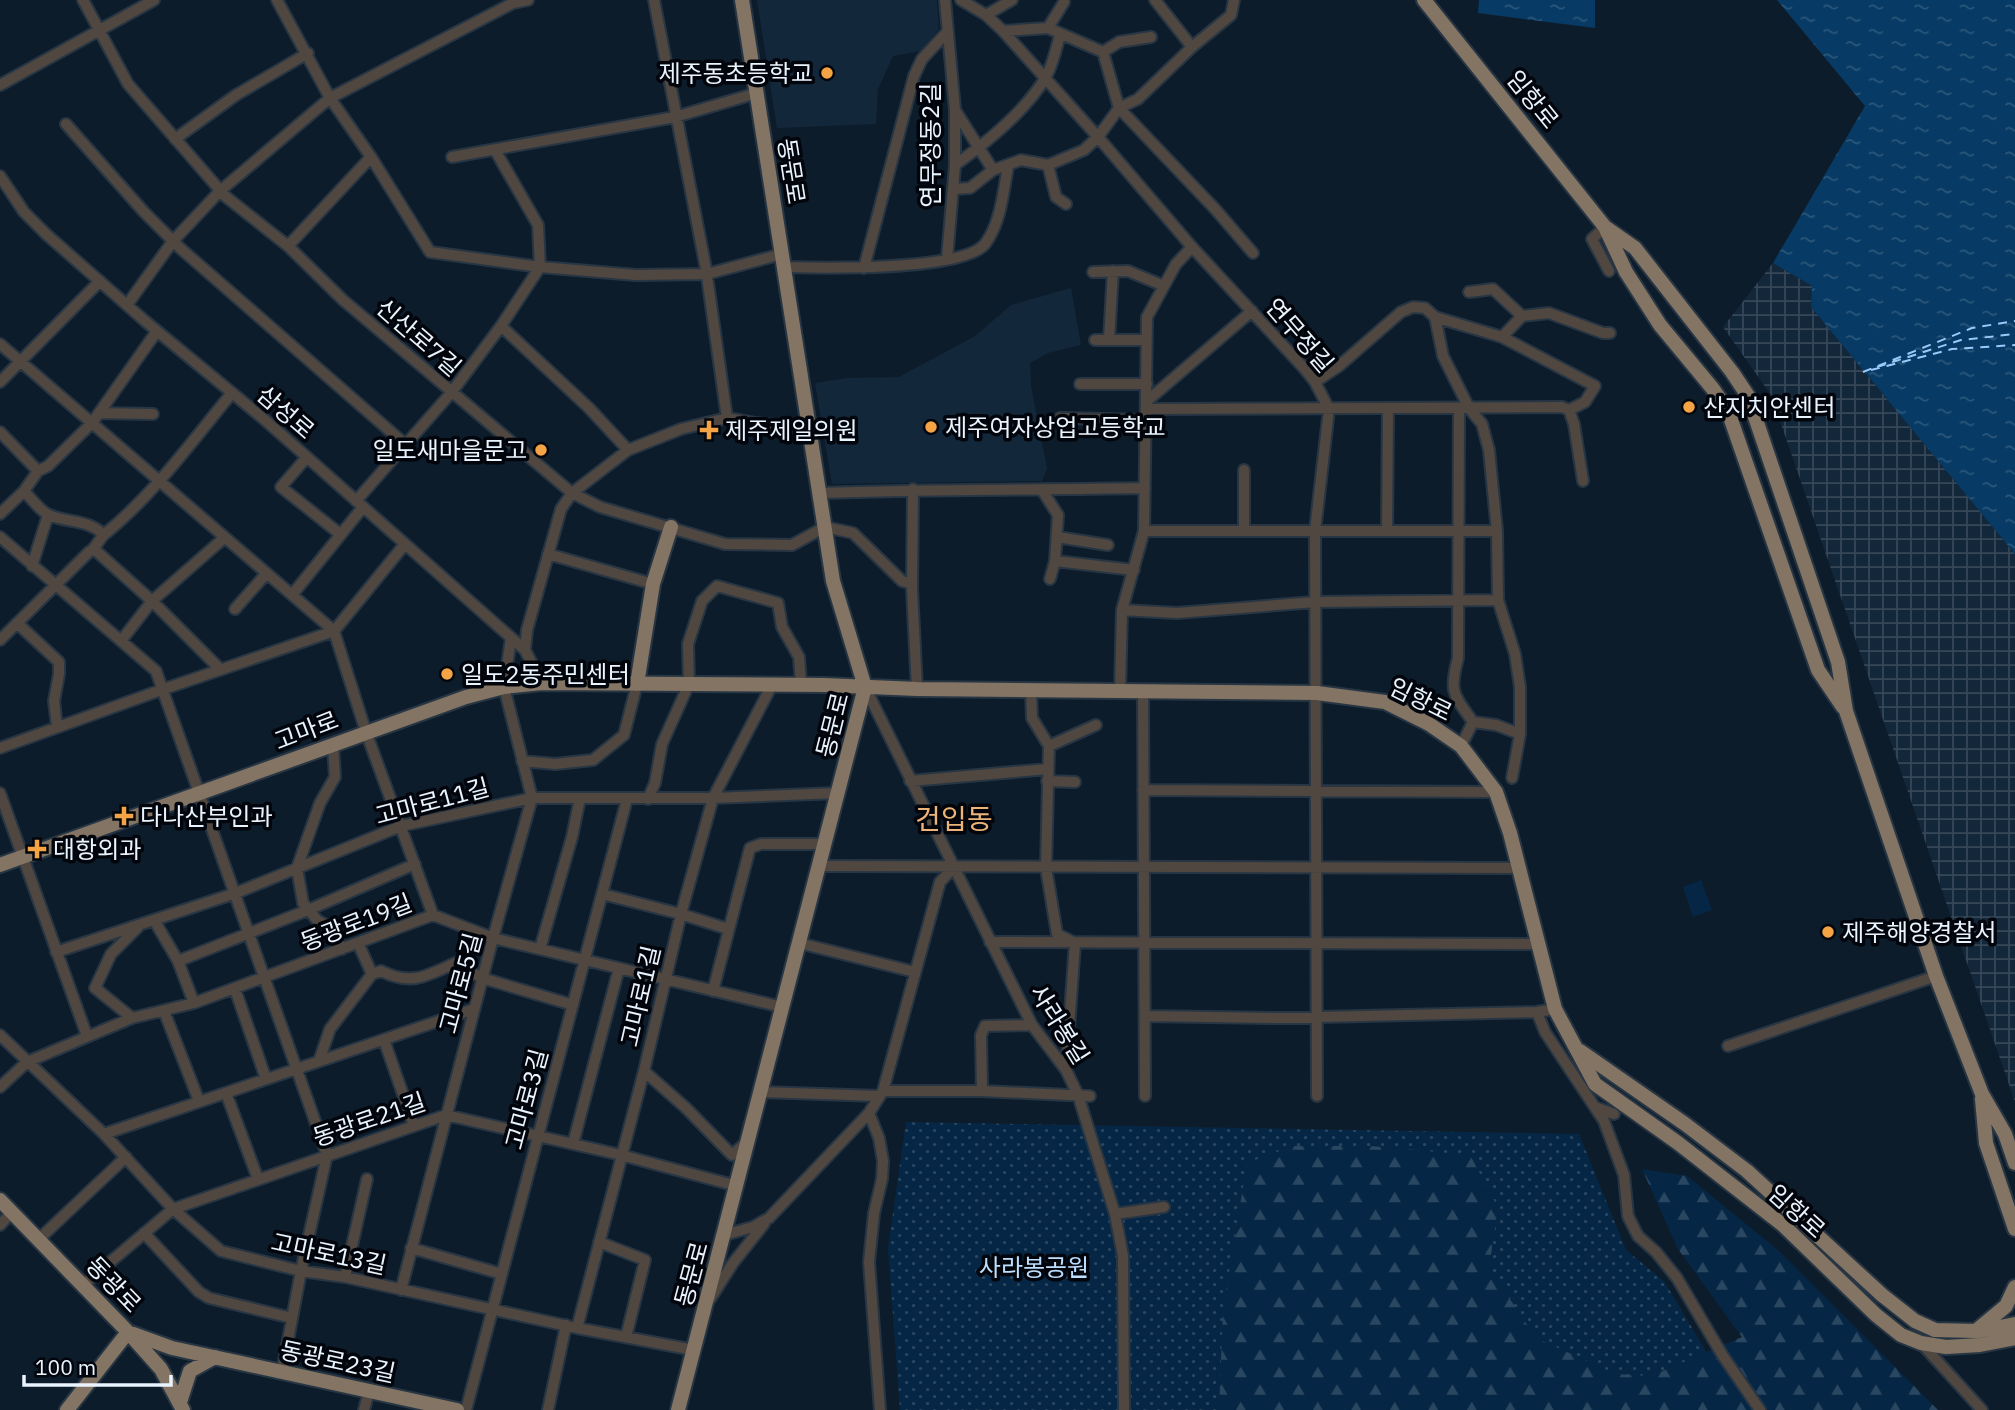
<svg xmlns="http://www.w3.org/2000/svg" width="2015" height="1410" font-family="'IBM Plex Sans','Noto Sans KR',sans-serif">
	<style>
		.built { fill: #13273b }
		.industrial { fill: url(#industrial-grid) }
		.grass { fill: url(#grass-dots) }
		.forest { fill: url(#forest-firs) }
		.garden { fill: #052745 }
		.water { fill: url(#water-ripples) }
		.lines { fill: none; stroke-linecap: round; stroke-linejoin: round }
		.ferry { stroke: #9ac9f9; stroke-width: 2; stroke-dasharray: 9 7; stroke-linecap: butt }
		.minor-casing { stroke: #283644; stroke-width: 14 }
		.major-casing { stroke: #283644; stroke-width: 18 }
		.minor { stroke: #4f4740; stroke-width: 10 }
		.major { stroke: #837464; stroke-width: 14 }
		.poi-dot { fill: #f4a345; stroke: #02060c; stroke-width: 2.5 }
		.labels { text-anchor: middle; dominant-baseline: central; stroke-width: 7; stroke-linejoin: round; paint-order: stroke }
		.poi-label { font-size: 24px; fill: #eaf4ff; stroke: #02060c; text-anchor: start }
		.street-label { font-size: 24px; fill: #eaf4ff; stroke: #02060c }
		.park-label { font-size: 24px; fill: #bedefe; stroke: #02060c }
		.quarter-label { font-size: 28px; fill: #edb47a; stroke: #02060c }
	</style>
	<defs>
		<pattern id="industrial-grid" width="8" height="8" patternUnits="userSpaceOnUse" patternTransform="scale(1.75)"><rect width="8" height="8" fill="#13273b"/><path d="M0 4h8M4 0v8" fill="none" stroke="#364758"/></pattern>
		<pattern id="grass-dots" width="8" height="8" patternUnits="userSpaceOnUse" patternTransform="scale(1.75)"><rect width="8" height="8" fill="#052745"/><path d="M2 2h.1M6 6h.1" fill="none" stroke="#2a4761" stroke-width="1.8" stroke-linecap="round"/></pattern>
		<pattern id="forest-firs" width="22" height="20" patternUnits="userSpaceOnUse" patternTransform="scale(1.75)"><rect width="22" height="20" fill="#052745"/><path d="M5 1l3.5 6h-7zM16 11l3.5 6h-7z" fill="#2a4761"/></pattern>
		<pattern id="water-ripples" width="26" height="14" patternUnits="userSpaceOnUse" patternTransform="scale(1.75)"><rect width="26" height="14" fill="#073a64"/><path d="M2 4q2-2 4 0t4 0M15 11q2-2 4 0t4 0" fill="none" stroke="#2b577b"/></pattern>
	</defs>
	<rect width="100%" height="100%" fill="#0d1c2b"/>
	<path class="built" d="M757,0H937L939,29L921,51L893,56L878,89L876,124L777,128Z
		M1071,288L1081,345L1048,353L1030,363L1031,386L1047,468L1042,481L832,484L815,383L847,378L899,377L975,336L1011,305Z"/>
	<path class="industrial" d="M1773,263L1812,286L1811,307L2015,554V1102L1771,395L1723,327Z"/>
	<path class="grass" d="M906,1122L1579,1134L1626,1250L1664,1281L1741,1410H900L888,1248Z"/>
	<path class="forest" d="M1293,1146H1371L1470,1155L1498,1208L1489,1268L1536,1338L1616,1374L1651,1376L1742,1337L1678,1249L1642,1169L1687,1176L1779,1251L1938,1410H1219L1223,1310L1247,1163Z"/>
	<path class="garden" d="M1701,880L1712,910L1693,917L1683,887Z"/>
	<path class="water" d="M1479,0H1595V28L1478,13Z
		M1777,0H2015V554L1811,307L1812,286L1773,263L1865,106Z"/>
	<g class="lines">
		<path class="ferry" d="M1877,367L1961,340L2015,334
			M1871,370L1952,349L2015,345
			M1863,372L1972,328L2015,321"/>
		<defs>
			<path id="minor" d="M83,0L128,84L225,196L288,246L343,300L572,493L600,507L725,544L792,545L825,527L853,533L902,581L912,584
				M277,0L330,98L371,157L430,252L540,267L538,225L495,150
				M654,0L706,269L727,418
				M945,0L955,110V165L947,259
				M961,0L986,15L1003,31L1098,137L1192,247L1303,367L1315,382L1329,409L1315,531L1317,1096
				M1155,0L1192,47
				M1234,0L1231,15L1192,47L1138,99L1119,108L1216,210L1253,253
				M986,15L1012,0
				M1048,28L1064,2
				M1003,31L1048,28L1103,52
				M1103,52L1119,42L1151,37
				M0,85L154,0
				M955,110L993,170L1021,160L1048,165L1084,150L1098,137L1119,108L1103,52
				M66,124L144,212L180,248L406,445
				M175,139L236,95L308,53
				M452,157L675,117L757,93
				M955,165C986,143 1026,110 1046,77C1053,64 1056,49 1060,35
				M1048,165L1056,197L1066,204
				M0,176L24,212L46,234L145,321L265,420L525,650L542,683
				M953,189L970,188L993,170
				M1605,227L1592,239L1609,271
				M288,246L371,157
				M785,267C822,268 963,271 985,244C1001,223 1003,192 1008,167
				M864,268L914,76L922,59L948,31
				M1093,272L1128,271L1164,286
				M1469,292L1493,289L1522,316
				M127,305L173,241L220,191L330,98L513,3L528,0
				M1435,317L1443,356L1469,408L1482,424L1489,450L1497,531L1498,600L1515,654L1520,687V734L1512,778
				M501,326L589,408L628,450
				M1502,337L1522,316L1549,313L1603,333H1610
				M1095,340H1145
				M1109,340L1113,271
				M0,344L334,631L366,732L433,915
				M0,382L100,281
				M1315,382L1339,366L1401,312L1413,307L1425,308L1435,317L1502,337L1595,386L1585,402L1569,410
				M1080,384H1147
				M1147,401L1252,311
				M1147,409L1562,407L1569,410
				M1459,409L1458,658C1449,692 1453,694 1473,722L1461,746
				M1569,410L1574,424L1583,481
				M99,413L153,414
				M1060,418L1146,420
				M0,432L38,471
				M307,457L281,487L340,534
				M1244,470V531
				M913,489L912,589L917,689
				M1042,490L1058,515L1055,561L1050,579
				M24,491C31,498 40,511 49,515C68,523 87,519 103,534
				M820,493C928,489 1037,490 1145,488
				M356,501L451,393L501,326L540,267L636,275L707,274L782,254
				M0,514L24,491L38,471L48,466L92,423L157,331
				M1144,531H1497
				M1387,531L1388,409
				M0,537L156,671L327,1155L301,1271L282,1372
				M1057,537L1108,545
				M94,549L152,601L220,669
				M548,554L653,584
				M1055,561L1134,570
				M32,566L48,515
				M292,595L363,507
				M235,609L266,574
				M1122,610L1177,613L1315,602L1498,600
				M17,623L59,662V674L54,701L57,727
				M0,640L89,552C97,548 98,539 106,533C154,494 192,441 232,393
				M121,641L152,601L224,538
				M525,650L527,630L561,509L572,493L628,450L681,429L727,418L754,423L810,429
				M865,687L1032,1025L1066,1070L1078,1095L1115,1214L1123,1256L1124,1410
				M1031,691L1032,718L1049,746L1046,868L1057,934L1075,943L1066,1070
				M1120,691L1122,610L1144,531L1147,317L1176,264L1192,247
				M1143,692L1145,1096
				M1473,722L1496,725L1520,734
				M333,745L335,777L320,803L297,868L303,903L317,920L331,928L342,949
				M1049,746L1096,725
				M0,748L161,690L334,631L405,544
				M522,761L555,764L593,760L624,735L637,684
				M910,781L1048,769
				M1047,781L1075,782
				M1143,790L1496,792
				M0,793L87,1036
				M648,799L655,783L662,744L689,684L688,644L702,601L717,586L778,603L782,627L799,657L801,685
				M818,866L1518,868
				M602,894L681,914L728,929
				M154,920L178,961L194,1003
				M990,942L1537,944
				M358,943L372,974
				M799,943L915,972
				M540,949L572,837L580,798
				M56,952L236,893L401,826L532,798H713L838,793
				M178,961L308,910L415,864
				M235,989L266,1079
				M713,991L750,848L761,844H824
				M164,1011L199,1101
				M1537,1012L1545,1032L1604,1121L1624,1175L1628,1216L1638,1236L1656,1252L1677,1278L1723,1356L1760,1410
				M1146,1016L1276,1018L1537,1012L1555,1009
				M132,1018L95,988L111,954L138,927
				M0,1035L104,1134L173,1209L221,1251L301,1271L345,1277L577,1328L694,1350
				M384,1040L414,1126
				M1728,1046L1936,976
				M319,1061L330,1029L372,974L381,971C411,986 427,976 455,963L482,978L573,1005
				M644,1071L686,1108L732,1155L748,1141
				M0,1087L27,1062L132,1018L194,1003L433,915L493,938L782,1007
				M883,1091H982L1090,1096
				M982,1091L981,1035L985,1026L1032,1025
				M761,1092L879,1096
				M226,1093L258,1179
				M1595,1107L1614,1114
				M869,1113L879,1138L883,1161L882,1179L874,1213L869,1262L880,1410
				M104,1134L474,1009
				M573,1144L619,968
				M1115,1214L1164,1207
				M0,1225L12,1212
				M144,1233L199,1292L209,1298L292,1318
				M724,1235L753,1227L769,1218L869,1113L883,1091L940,882L953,868
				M39,1239L126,1157
				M599,1242L645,1260L626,1337
				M411,1248L502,1274
				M345,1277L367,1179
				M83,1285L173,1209L446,1115L621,1155L737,1186
				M401,1290L493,938L532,798L504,687L511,638
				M710,1299L733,1263L764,1224
				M577,1328L644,1071L681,914L713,798L772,685
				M1921,1343L1982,1410
				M364,1410L369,1391
				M466,1410L627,799
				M548,1410L566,1325"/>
			<path id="major" d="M1424,0L1605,227L1626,272L1660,325L1713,389L1728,411L1818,670L1843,707
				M1605,227L1635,248L1732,372L1748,396L1838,662L1846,711L1936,976L1982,1094L2005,1134L2015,1163
				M637,684L653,584L671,527
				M0,865L466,697L504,687L542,683L824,685L917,689L1317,693L1385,702L1429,724L1461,746L1496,792L1510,833L1555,1009L1595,1084L1678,1143L1783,1225L1876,1315L1901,1335L1921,1343L1946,1347L1980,1345L2015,1338
				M1580,1051L1685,1124L1747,1171L1882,1295L1915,1321L1935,1330L1976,1331L2006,1306L2015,1287
				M1982,1099L1986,1143L2015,1229
				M0,1200L128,1332L161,1369L183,1410
				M1979,1331L2015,1324
				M180,1402L190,1371L215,1357
				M67,1410L128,1332L172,1348L457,1410
				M678,1410L865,687L833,581L742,0"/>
		</defs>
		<use href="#minor" class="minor-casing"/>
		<use href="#major" class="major-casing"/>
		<use href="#minor" class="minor"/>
		<use href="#major" class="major"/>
	</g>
	<g class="poi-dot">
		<circle cx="827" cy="73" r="7"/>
		<circle cx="1689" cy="407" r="7"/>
		<circle cx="931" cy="427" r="7"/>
		<path d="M705.5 419.5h7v7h7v7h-7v7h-7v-7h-7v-7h7z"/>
		<circle cx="541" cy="450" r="7"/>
		<circle cx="447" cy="674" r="7"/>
		<path d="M120.5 805.5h7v7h7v7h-7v7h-7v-7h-7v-7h7z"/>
		<path d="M33.5 838.5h7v7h7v7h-7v7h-7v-7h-7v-7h7z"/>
		<circle cx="1828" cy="932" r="7"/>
	</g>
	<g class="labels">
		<g class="poi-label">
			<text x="813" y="73" text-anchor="end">제주동초등학교</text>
			<text x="1703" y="407">산지치안센터</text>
			<text x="945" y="427">제주여자상업고등학교</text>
			<text x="725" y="430">제주제일의원</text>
			<text x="527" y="450" text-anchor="end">일도새마을문고</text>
			<text x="461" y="674">일도2동주민센터</text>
			<text x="140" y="816">다나산부인과</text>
			<text x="53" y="849">대항외과</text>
			<text x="1842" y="932">제주해양경찰서</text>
		</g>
		<g class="street-label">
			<text transform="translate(1533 99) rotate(51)">임항로</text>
			<text transform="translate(930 145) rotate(-90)">연무정동2길</text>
			<text transform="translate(792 171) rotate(81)">동문로</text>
			<text transform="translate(1300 335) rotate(49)">연무정길</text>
			<text transform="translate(419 337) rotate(41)">신산로7길</text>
			<text transform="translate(286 412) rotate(41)">삼성로</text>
			<text transform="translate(1421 699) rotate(26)">임항로</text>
			<text transform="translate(832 725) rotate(-76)">동문로</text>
			<text transform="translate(306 730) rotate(-21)">고마로</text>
			<text transform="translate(432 801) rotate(-15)">고마로11길</text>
			<text transform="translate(356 922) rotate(-21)">동광로19길</text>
			<text transform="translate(460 983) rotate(-75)">고마로5길</text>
			<text transform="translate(640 996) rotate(-77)">고마로1길</text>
			<text transform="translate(1060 1024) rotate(58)">사라봉길</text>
			<text transform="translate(526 1099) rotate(-75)">고마로3길</text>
			<text transform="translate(369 1119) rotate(-19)">동광로21길</text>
			<text transform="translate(1797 1211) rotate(42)">임항로</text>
			<text transform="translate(329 1253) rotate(12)">고마로13길</text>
			<text transform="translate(691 1274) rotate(-75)">동문로</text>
			<text transform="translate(114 1284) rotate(46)">동광로</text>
			<text transform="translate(338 1361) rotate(12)">동광로23길</text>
		</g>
		<g class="park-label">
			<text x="1034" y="1267">사라봉공원</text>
		</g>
		<g class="quarter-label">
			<text x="954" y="818">건입동</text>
		</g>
	</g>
	<path d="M24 1375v10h147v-10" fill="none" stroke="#eaf4ff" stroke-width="3.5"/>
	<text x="35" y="1375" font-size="21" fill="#eaf4ff" stroke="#02060c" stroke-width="5" paint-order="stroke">100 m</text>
</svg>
